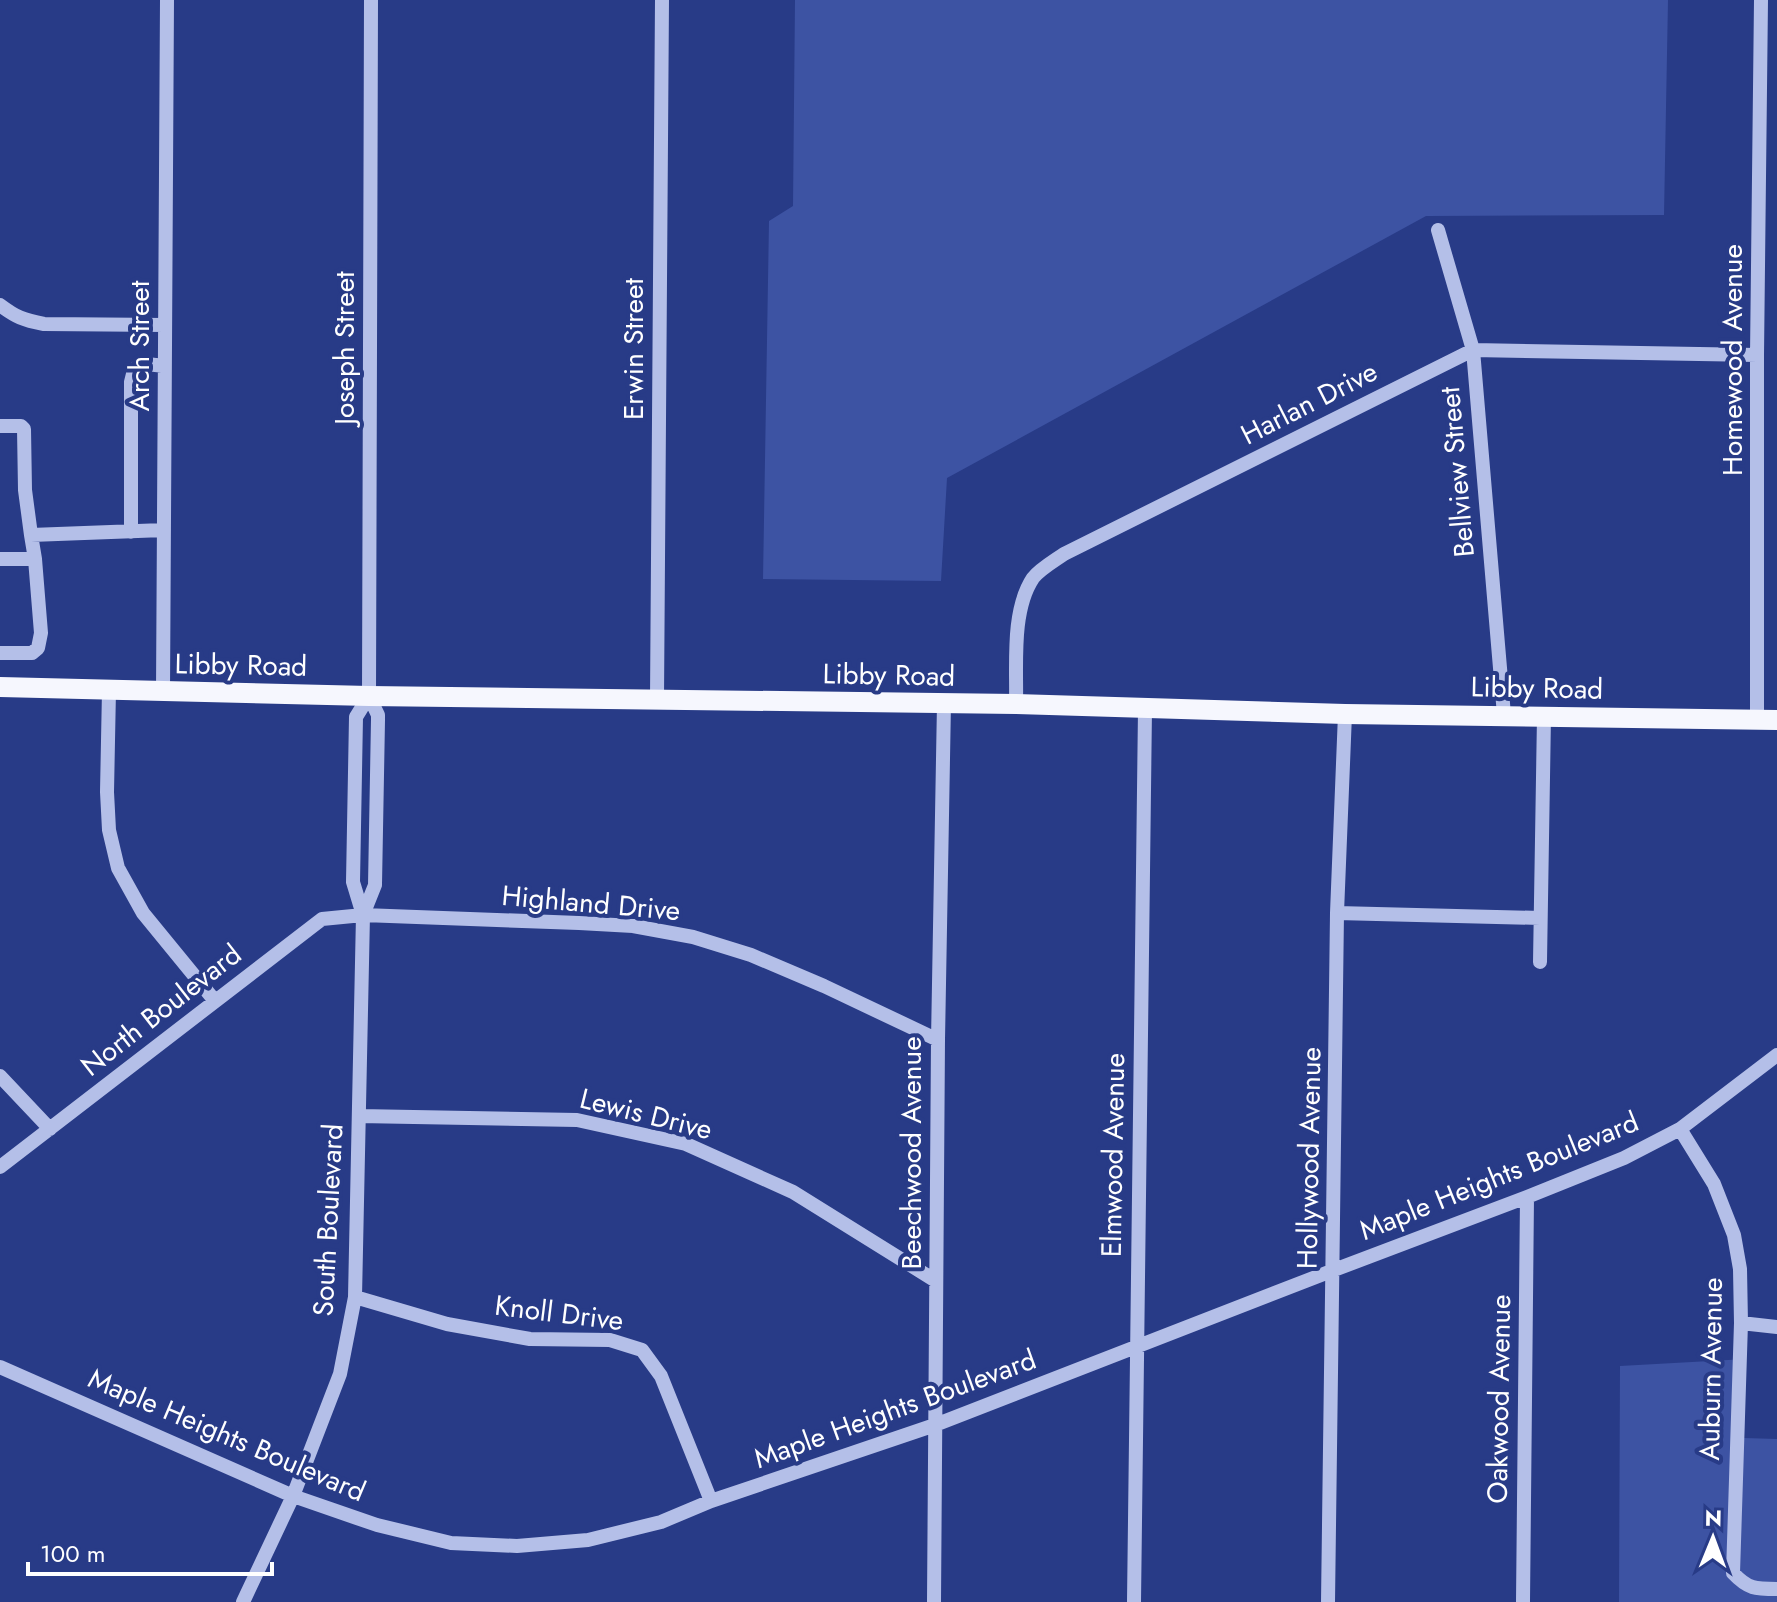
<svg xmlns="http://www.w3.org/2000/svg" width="1777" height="1602" font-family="Jost,sans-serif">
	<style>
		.green { fill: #3d53a3 }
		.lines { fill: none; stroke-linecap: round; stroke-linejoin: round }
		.minor { stroke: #b4bfe8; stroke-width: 14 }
		.major { stroke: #f6f7fe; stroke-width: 20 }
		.labels { text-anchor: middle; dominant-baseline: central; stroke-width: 8; stroke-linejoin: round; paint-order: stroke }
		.street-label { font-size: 28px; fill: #fff; stroke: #283b87 }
	</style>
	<rect width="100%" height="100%" fill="#283b87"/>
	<path class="green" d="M795,0H1668L1664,215L1426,216L947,478L941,581L763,579L769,221L793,206Z
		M1746,1359L1744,1438L1777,1439V1602H1619L1620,1366Z"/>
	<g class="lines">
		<path class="minor" d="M1438,230L1473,350L1504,715
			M0,305C16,317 23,320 44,324L165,325
			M0,426H21L24,429L25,490L31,535
			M131,532V382L134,370L138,366L147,364L164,366
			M0,559H35L31,535L164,530
			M0,653H32L38,648L41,633L35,559
			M109,690L107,792L109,830L118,868L143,913L215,1001
			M163,691L167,0
			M657,699L662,0
			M1016,704C1017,666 1011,611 1033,578C1040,569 1054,561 1064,554L1473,350L1757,355
			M1757,719V355L1761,0
			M1337,913L1540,918
			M363,915L375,885L378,720V715L369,696L371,0
			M1540,962L1544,716
			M0,1076L50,1129
			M359,1116L577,1120L686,1144L793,1192L936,1281
			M1680,1129L1714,1184L1734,1235L1740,1269L1741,1323L1733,1573C1748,1589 1755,1589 1777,1589
			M0,1167L322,919L363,915L579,923L633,926L693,937L751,955L824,986L938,1040
			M355,1297L447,1324L530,1339L610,1340L642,1350L661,1376L711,1501
			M1741,1323L1777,1327
			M0,1367L293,1496L377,1525L451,1543L517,1546L588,1540L661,1522L711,1501L935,1425L1334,1270L1527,1197L1624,1158L1680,1129L1777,1055
			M243,1602L293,1496L340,1374L355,1297L363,915L353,882L356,717L369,696
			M934,1602L938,1040L944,703
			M1134,1602L1145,709
			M1328,1602L1337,913L1345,714
			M1523,1602L1527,1197"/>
		<path class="major" d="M0,687L369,696L1016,704L1345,714L1777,720"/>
	</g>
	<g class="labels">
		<g class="street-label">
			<text transform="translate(139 346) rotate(-90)">Arch Street</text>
			<text transform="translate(344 348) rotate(-90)">Joseph Street</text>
			<text transform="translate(633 349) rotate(-90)">Erwin Street</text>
			<text transform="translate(1732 360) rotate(-90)">Homewood Avenue</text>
			<text transform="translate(1309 403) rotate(-27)">Harlan Drive</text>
			<text transform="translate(1457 472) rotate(-95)">Bellview Street</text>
			<text transform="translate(241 665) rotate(1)">Libby Road</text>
			<text transform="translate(889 675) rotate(1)">Libby Road</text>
			<text transform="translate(1537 688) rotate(1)">Libby Road</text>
			<text transform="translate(591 903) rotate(5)">Highland Drive</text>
			<text transform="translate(161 1010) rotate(-38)">North Boulevard</text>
			<text transform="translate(646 1114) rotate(14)">Lewis Drive</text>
			<text transform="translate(911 1153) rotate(-90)">Beechwood Avenue</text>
			<text transform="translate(1113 1155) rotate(-89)">Elmwood Avenue</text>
			<text transform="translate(1309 1158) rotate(-89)">Hollywood Avenue</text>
			<text transform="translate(1499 1176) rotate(-22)">Maple Heights Boulevard</text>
			<text transform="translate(328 1220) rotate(-87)">South Boulevard</text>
			<text transform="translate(559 1313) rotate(7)">Knoll Drive</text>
			<text transform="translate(1711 1369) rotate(-89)">Auburn Avenue</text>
			<text transform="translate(1499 1399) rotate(-89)">Oakwood Avenue</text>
			<text transform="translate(895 1409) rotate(-20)">Maple Heights Boulevard</text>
			<text transform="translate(227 1435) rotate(23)">Maple Heights Boulevard</text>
		</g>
	</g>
	<g transform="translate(1713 1538) rotate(1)" stroke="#283b87" stroke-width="6" paint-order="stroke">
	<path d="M0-6L14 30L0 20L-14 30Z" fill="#ffffff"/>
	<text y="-12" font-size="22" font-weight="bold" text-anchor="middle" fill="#ffffff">N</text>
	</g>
	<path d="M28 1562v12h244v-12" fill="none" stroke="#ffffff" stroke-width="4"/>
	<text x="40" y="1562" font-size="24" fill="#ffffff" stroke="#283b87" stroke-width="6" paint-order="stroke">100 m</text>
</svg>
